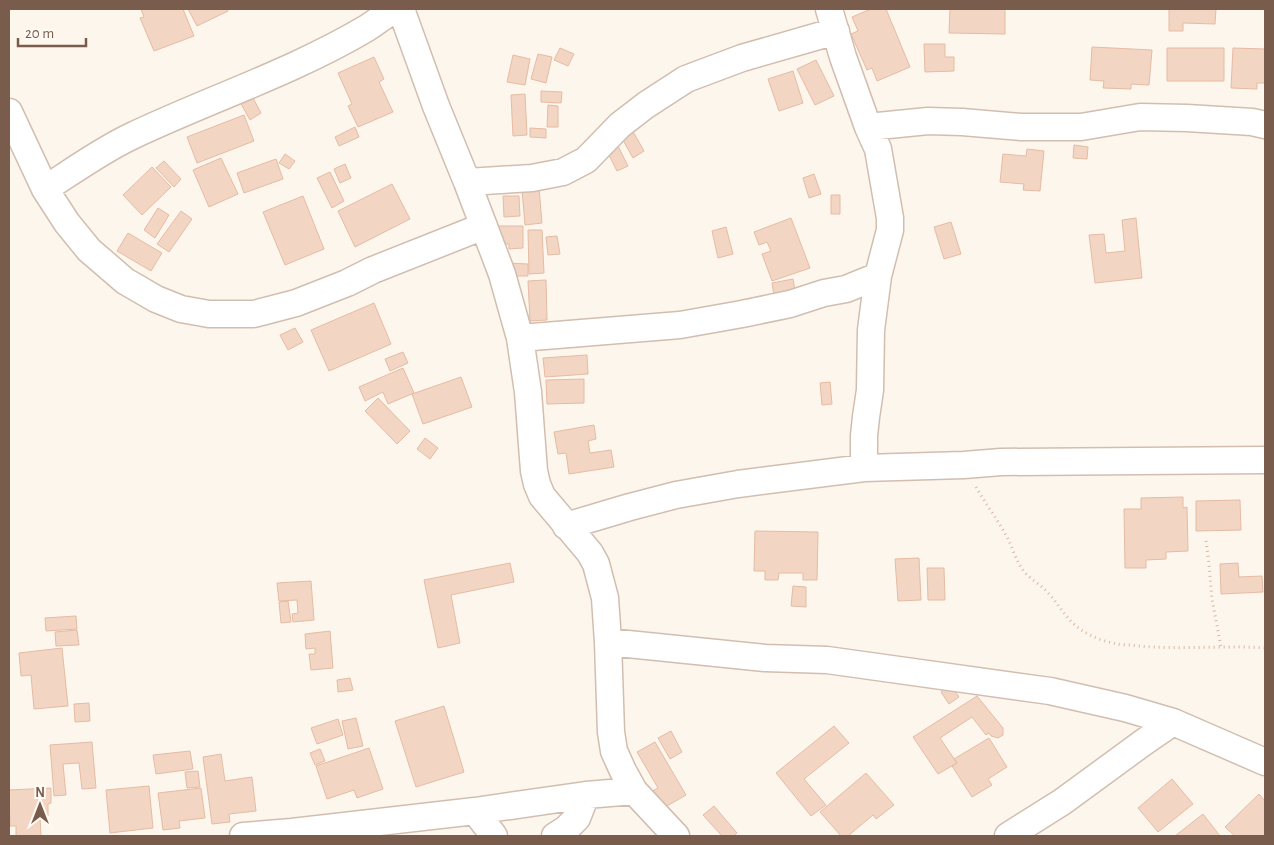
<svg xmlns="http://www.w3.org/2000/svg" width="1274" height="845" font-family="'Alegreya Sans',sans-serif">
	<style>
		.building { fill: #f3d5c3; stroke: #e6bba3 }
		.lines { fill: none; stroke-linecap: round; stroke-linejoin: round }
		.minor-casing { stroke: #d1beb0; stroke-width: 29 }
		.path { stroke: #d9b8a5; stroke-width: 3; stroke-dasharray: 1 4; stroke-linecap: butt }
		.minor { stroke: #fff; stroke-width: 26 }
	</style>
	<rect width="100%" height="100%" fill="#fdf6ec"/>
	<path class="building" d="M141,9H183L194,36L154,51L140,18L144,17Z
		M188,9H227L228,11L197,26Z
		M871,9H886L910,67L877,81L872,68L867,70L851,34L858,31L852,17Z
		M950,9H1005V34L949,33Z
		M1169,9H1216L1215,24L1183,23V31H1169Z
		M924,44H945V57H954V71L925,72Z
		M1092,47L1152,50L1149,85L1131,84V89L1103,88L1104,81L1090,80Z
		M560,48L574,54L568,66L554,60Z
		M1167,48H1224V81H1167Z
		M1233,48L1265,49V83H1257V89L1231,88Z
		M538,54L552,57L546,83L531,79Z
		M513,55L530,59L525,85L507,82Z
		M374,57L384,79L379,82L393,112L358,127L348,106L352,104L338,73Z
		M816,60L834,96L815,105L797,69Z
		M793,71L803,103L779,111L768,79Z
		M541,91L562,92L561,103L541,102Z
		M525,94L527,135L513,136L511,95Z
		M252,96L261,113L250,120L240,102Z
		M548,105L558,106V127H547Z
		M244,115L254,141L197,163L187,137Z
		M355,127L359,137L339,146L335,137Z
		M530,128L546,129V138L530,137Z
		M631,128L644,151L633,158L620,135Z
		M616,142L628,166L617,171L605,147Z
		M1074,145L1088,147L1087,159L1073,158Z
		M1027,149L1044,151L1040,191L1023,190L1024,184L1000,182L1003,154L1026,156Z
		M285,154L295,161L289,169L279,163Z
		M221,158L238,194L209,207L193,170Z
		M276,159L283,179L244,193L237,173Z
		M164,161L181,179L174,187L156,168Z
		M345,164L351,178L340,183L334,169Z
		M152,167L171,187L142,215L123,195Z
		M330,172L344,201L332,208L317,178Z
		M814,174L821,194L809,198L803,178Z
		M392,184L410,219L355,247L338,211Z
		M539,188L542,223L525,225L522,190Z
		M831,195H840V214H831Z
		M303,196L324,249L285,265L263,212Z
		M503,196H519L520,216L504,217Z
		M158,208L169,215L155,238L144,230Z
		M181,211L192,219L169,252L157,244Z
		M791,218L810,268L772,281L762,254L771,251L767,242L759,245L754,232Z
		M1136,218L1142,278L1095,283L1089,235L1104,234L1106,253L1125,251L1122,220Z
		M951,222L961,254L944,259L934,227Z
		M497,226H523V248L509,249V244H497Z
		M726,227L733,254L718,258L712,231Z
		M528,230H542L544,273L529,274Z
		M128,233L162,253L151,271L117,251Z
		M557,236L560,254L548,255L546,237Z
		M508,263L528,264V276H508Z
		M793,279L795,290L774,295L772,283Z
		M546,280L547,320L530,321L528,281Z
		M374,303L391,344L329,371L311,330Z
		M295,328L303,342L288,350L280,335Z
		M403,352L408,363L390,371L385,359Z
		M587,355L588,374L545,377L543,358Z
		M403,368L414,393L388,404L383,392L365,401L359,387Z
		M461,377L472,407L423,424L412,394Z
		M584,379V403L547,404L546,380Z
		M830,382L832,404L822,405L820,383Z
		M378,398L410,431L397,444L365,411Z
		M594,425L596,439L588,441L590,453L611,450L614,467L569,474L566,453L558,454L554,432Z
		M425,438L438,448L430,459L417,449Z
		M1183,497V508L1187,507L1188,551L1166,552V559L1146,560V568H1125L1124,509H1141V498Z
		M1240,500L1241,530L1196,531V501Z
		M755,531L818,532L817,580H803V573H779L778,580H765V571H754Z
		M919,558L921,600L898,601L895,559Z
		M510,563L514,582L451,595L460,643L438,648L424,580Z
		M1238,563L1239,577L1262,576L1263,592L1221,594L1220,564Z
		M927,568H944L945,600H928Z
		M311,581L314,620L293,622L292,614L298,613L297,600L279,601L277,583Z
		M793,586L806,587V607L791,606Z
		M288,601L291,622L281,623L279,602Z
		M76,616L77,629L46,631L45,618Z
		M77,630L79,645L56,646L55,632Z
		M330,631L333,668L311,670L309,654H315V648L306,649L305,634Z
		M62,648L68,706L34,709L31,675L21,676L19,653Z
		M350,678L353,690L338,692L337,680Z
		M951,685L959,697L949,704L941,692Z
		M977,696L1003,728V735L998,738L991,736L989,733L986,735L972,717L940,738L957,763L938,774L913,737Z
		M89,703L90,721L75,722L74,704Z
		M444,706L464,772L416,787L395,721Z
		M356,718L363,746L348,749L342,721Z
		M338,719L343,735L317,744L311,728Z
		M834,726L849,743L804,779L826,805L811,816L776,773Z
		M671,731L682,752L670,759L658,738Z
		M989,738L1007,767L988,779L992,785L972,797L952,766L957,763L954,759Z
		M92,742L96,788L82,789L79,763L63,764L66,795L54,796L50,745Z
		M655,742L686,795L660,810L649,793L658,788L637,752Z
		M369,748L383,789L357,798L354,790L327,799L316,766Z
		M320,749L325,761L315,765L310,753Z
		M190,751L193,769L156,774L153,755Z
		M221,754L225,781L252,777L256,811L229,814L230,822L212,824L203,757Z
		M198,771L200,787L187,788L185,772Z
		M866,773L894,805L876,819L873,815L848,836H841L820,812Z
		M1172,779L1193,804L1158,832L1138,808Z
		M149,786L153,828L110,833L106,790Z
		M51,788V803L48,804V816H40L41,836H16V826H10L9,790Z
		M201,788L205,818L179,821L180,828L163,830L158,793Z
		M1259,794L1265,801V836H1235L1225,827Z
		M714,806L737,833L734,836H722L703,815Z
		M1203,814L1220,836H1175Z"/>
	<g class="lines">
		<defs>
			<path id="minor" d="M401,9L436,106L467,182L502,274L520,338L528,392L534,471L537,484L542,496L590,553L596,564L600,579L605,598L608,642L611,732L614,751L623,771L634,791L676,836
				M829,9L843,57L868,127L878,149L890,218V230L878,276L871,330L870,390L866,417L864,436V468
				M9,112L45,189L67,223L89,250L125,281L156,299L181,309L209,314H254L296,303L347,283L373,270L484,226
				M868,127L928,121L962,122L1021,127H1081L1140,117L1187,118L1252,122L1265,125
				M467,182L532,178L563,172L586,160L620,125L646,105L686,79L742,58L836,31
				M45,189C73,171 102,150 132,136C210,99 293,72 367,28C376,22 385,15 395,9
				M520,338L680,325L742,314L790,304L824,293L846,289L878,276
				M566,526L630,507L676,495L738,484L864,468L964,465L1001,462L1265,460
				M608,642L765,658L827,660L1050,691L1125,708L1173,722L1265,762
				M475,811L494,836
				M243,836L292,832L475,811L586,795L634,791
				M555,836L566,829L577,818L586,795
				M1008,836L1062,802L1144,742L1173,722"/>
		</defs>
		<use href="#minor" class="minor-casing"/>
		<path class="path" d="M976,487C986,505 999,521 1008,539C1013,549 1016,561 1023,570C1030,580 1041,584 1048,593C1058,603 1064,616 1075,625C1086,635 1102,641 1117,644C1124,645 1132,645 1139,646C1181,650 1223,645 1265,648
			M1206,541L1209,564L1212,599L1221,647"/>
		<use href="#minor" class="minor"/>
	</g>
	<rect width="1274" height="845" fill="none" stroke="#7a5c4d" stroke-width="20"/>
	<g transform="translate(40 805)" stroke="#fffaf3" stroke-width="4" paint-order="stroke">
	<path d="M0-4L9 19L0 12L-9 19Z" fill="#7a5c4d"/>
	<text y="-8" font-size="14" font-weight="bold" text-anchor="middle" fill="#7a5c4d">N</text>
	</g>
	<path d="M18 38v8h68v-8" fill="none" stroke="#7a5c4d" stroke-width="2.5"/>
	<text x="25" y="38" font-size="15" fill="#7a5c4d" stroke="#fffaf3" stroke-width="4" paint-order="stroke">20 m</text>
</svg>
